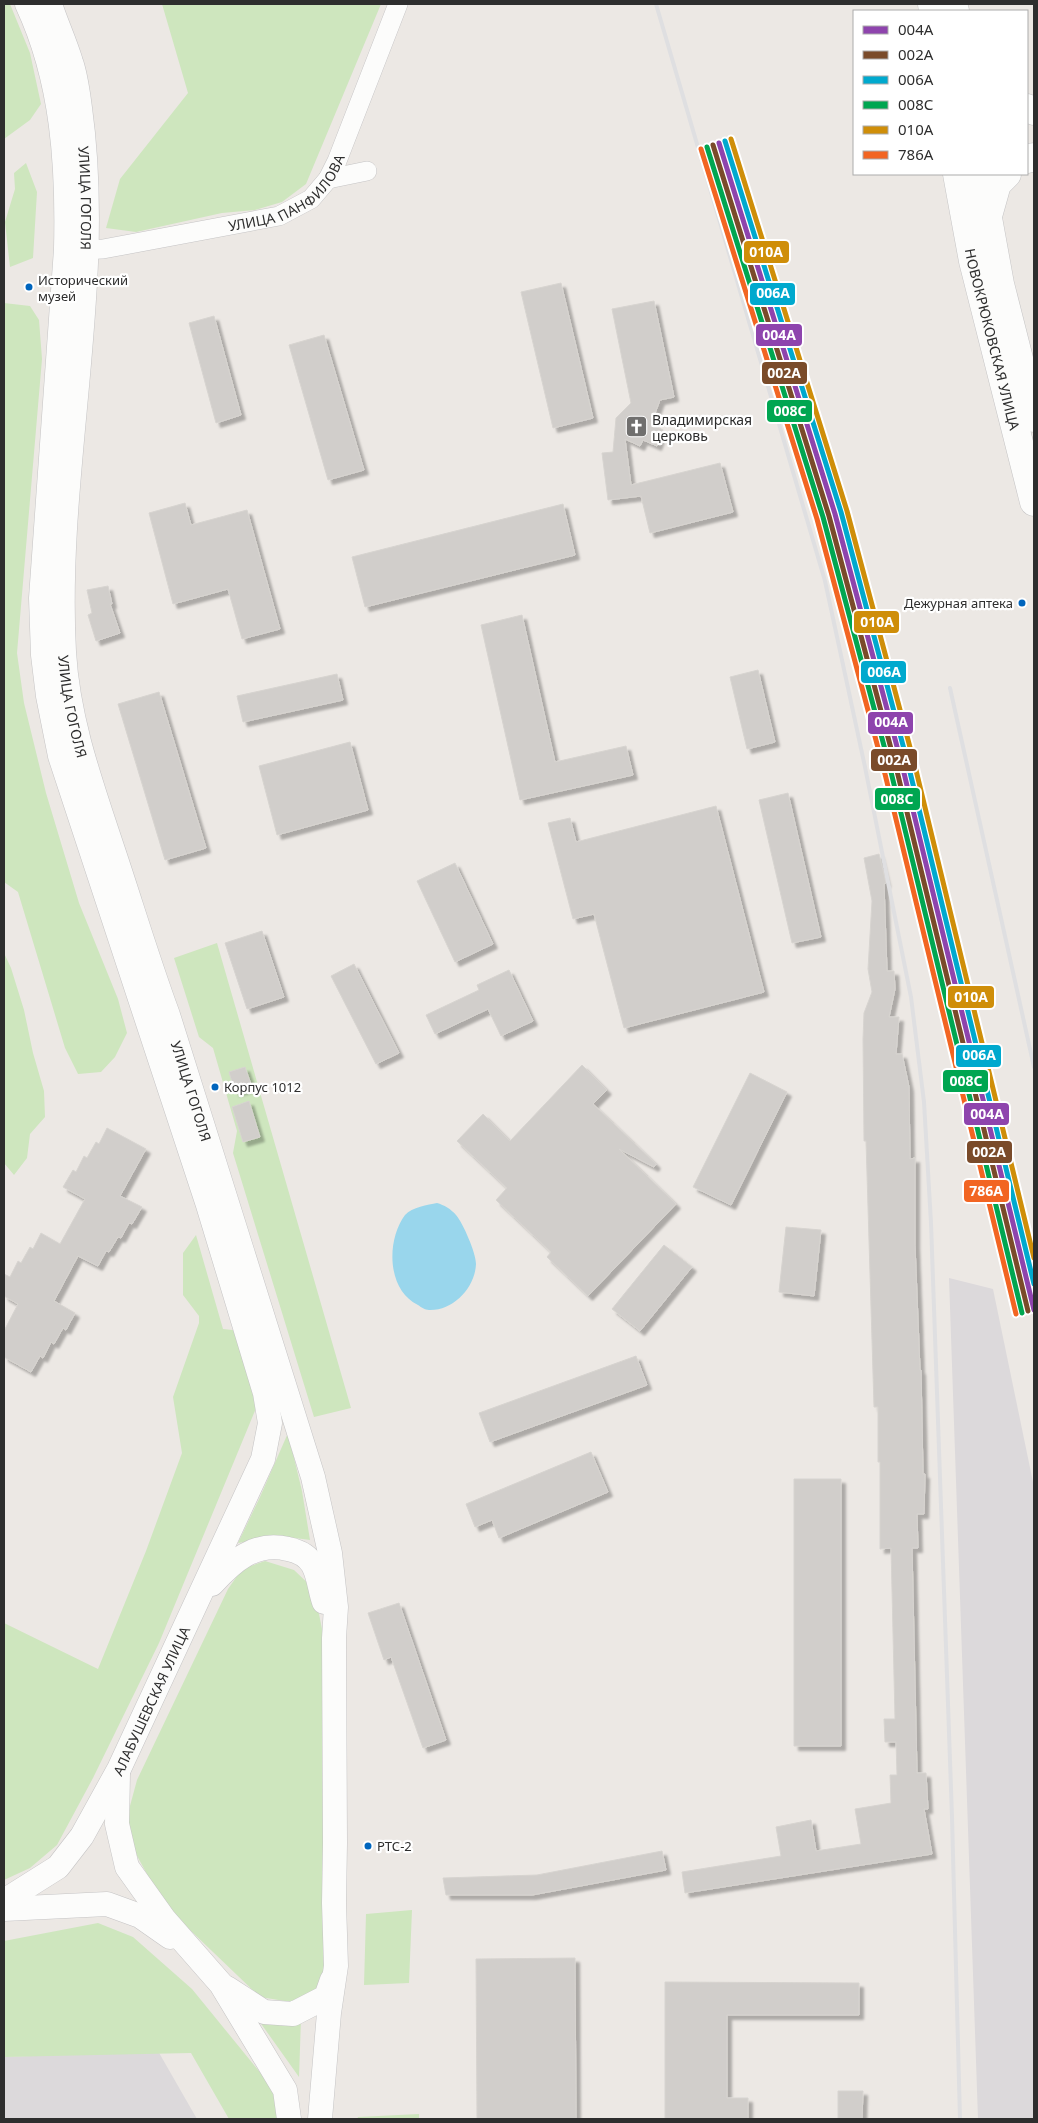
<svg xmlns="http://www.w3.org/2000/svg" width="1038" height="2123" font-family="'Noto Sans',sans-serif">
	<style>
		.industrial { fill: #dcd9db }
		.green { fill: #cee6be }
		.water { fill: #99d6ec }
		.building { fill: #d1cecb; stroke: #d7d4d0; filter: url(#shadow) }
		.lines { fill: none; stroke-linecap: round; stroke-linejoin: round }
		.minor-casing { stroke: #c5c4c5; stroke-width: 20 }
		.tertiary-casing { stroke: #c5c4c5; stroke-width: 25 }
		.secondary-casing { stroke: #c5c4c5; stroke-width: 29 }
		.minor { stroke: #fcfcfb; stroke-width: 19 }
		.tertiary { stroke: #fcfcfb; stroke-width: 24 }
		.secondary { stroke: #fcfcfb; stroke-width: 28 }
		.rail { stroke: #dfdfe1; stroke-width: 4 }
		.rail-1-casing { stroke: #fff; stroke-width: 9 }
		.rail-2-casing { stroke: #fff; stroke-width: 9 }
		.rail-3-casing { stroke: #fff; stroke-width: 9 }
		.rail-4-casing { stroke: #fff; stroke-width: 9 }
		.rail-5-casing { stroke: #fff; stroke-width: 9 }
		.rail-6-casing { stroke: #fff; stroke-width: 9 }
		.rail-1 { stroke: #8e44ad; stroke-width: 5 }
		.rail-2 { stroke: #7a4b2a; stroke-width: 5 }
		.rail-3 { stroke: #00a9ce; stroke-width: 5 }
		.rail-4 { stroke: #00a651; stroke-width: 5 }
		.rail-5 { stroke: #cf8e09; stroke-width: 5 }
		.rail-6 { stroke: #f26522; stroke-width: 5 }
		.bus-dot { fill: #0065bd; stroke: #fff; stroke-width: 2 }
		.labels { text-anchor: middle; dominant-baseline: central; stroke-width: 4.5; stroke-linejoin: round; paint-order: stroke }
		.bus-label { font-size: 13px; fill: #2e2e2e; stroke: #fff; text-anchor: start }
		.street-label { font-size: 14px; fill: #2e2e2e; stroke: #fff }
		.poi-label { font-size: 14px; fill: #2e2e2e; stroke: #fff; text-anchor: start }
		.line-badge { stroke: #fff; stroke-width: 2 }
		.badge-label { font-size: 14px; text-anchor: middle; font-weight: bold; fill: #fff }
	</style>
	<defs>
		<filter id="shadow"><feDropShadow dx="4.5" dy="4.5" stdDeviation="1" flood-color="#0004"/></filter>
	</defs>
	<rect width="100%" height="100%" fill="#ece8e4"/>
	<path class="industrial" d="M949,1278L993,1289L1034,1487V2119H978Z
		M158,2051L197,2119H4V2057Z"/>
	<path class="green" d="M4,4H10L30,53L41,104L30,120L4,139Z
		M162,4H381L306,184L282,202L255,210L222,213L136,232L106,228L120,179L188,93Z
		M26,163L37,192L33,258L10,267L5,222L15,189L14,173Z
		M4,303L30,306L39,320L42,359L17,653L24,703L46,793L79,903L118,999L127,1033L115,1057L101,1072L78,1074L65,1048L18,892L4,882Z
		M217,943L351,1408L314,1417L233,1153L237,1131L213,1048L199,1037L174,958Z
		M4,953L11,968L24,1010L33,1053L44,1091L45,1117L30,1134L27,1158L14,1175L4,1163Z
		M196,1235L223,1329L242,1331L259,1401L159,1643L93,1778L57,1845L30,1868L4,1880V1623L98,1669L146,1551L182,1453L173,1397L199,1323V1316L183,1295V1253Z
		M288,1433L302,1491L310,1540C283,1536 264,1538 238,1543L260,1497Z
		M265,1561L294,1570L314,1589L322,1629L324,1974L314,1993L291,2002L260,1997L189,1929L159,1896L136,1854L127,1817L137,1780L228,1589L242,1569Z
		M412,1910L409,1983L364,1985L366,1914Z
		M98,1923L133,1937L192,1989L276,2092L278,2119H229L191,2053L4,2057V1941Z
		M257,2018H301L299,2078V2077Z
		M419,2114V2119H357L358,2117Z"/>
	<path class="water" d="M437,1203C444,1205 451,1209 456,1215C463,1223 476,1253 476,1264C475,1288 453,1311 429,1310C425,1310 421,1307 418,1305C387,1290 386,1241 405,1215C412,1207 428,1205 437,1203Z"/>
	<path class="building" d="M561,283L593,418L553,428L521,292Z
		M654,301L674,397L660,400L651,424L663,430L657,446L643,440L640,446L625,439L631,485L720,463L733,512L650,533L641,496L608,500L602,453L613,452L616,418L631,403L612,309Z
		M214,316L241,415L216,423L189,323Z
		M324,335L364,470L328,480L289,345Z
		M185,503L191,525L247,510L280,629L242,639L228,589L173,604L149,513Z
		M563,504L575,555L365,607L352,557Z
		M108,586L112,604H110L120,633L96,641L88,615L92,613L87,590Z
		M522,615L555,762L626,746L633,775L520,800L481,625Z
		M758,670L775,742L747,749L730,677Z
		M337,674L343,700L243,722L237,696Z
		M159,692L206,848L165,860L118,704Z
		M350,742L368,810L277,835L259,766Z
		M788,793L821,937L792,943L759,800Z
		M716,806L764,992L624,1028L594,914L573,919L548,823L570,818L576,842Z
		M879,854L886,883L884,884L887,971H894L895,989L889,1017H899L896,1054H902L909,1087L910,1159L915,1158V1245L920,1370H921L923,1474H925L924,1514H917L918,1548H912L917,1773H926L928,1809H924L932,1854L685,1893L682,1872L781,1856L776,1827L811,1820L816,1851L861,1844L855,1809L891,1803L890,1775H897L896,1742H885L884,1719H895L891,1548L880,1549V1462H878V1407H874L866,1141H864L863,1039L864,1013L872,992L868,969L872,901L864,858Z
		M455,863L493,944L455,962L417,881Z
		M262,931L284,997L247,1009L225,943Z
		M354,964L399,1053L376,1064L331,976Z
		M509,970L533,1021L501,1036L488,1009L435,1034L426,1015L479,990L477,985Z
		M582,1065L607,1090L593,1104L656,1164L654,1167L619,1149L676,1204L588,1296L547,1257L551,1252L496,1200L507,1188L457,1141L483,1114L510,1141Z
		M245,1067L252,1087L235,1092L229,1072Z
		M750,1073L787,1092L731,1205L693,1187Z
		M249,1101L260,1137L243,1142L232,1107Z
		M107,1128L146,1149L120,1196L142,1207L132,1224L129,1223L121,1238L118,1237L109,1252L106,1251L98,1266L78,1256L54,1301L75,1313L66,1330L63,1328L54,1344L51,1342L43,1358L40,1356L31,1372L4,1357V1331L18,1304L4,1296V1274L10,1277L18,1261L21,1263L30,1247L33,1249L41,1233L60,1244L85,1199L63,1187L73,1170L76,1172L84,1156L87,1158L96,1142L99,1144Z
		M786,1227L821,1230L814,1296L779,1292Z
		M664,1245L692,1267L640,1331L612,1309Z
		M636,1356L647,1385L490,1442L479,1413Z
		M591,1452L608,1492L499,1538L492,1520L475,1527L466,1504Z
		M794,1479H841V1746H794Z
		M399,1603L446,1740L423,1748L391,1657L384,1660L368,1613Z
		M662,1851L666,1870L532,1895H446L443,1878L537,1875Z
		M575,1958L576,2119H477L476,1959Z
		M665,1982L859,1983V2015H727V2098H748V2119H665Z
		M838,2091H863L862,2119H838Z"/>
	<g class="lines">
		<defs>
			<g id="minor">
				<path d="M328,179L367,171"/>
				<path id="s1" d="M73,250L103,249L279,216L311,199L328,179L337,161L398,4"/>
			</g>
			<g id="tertiary">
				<path id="s2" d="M50,4C56,23 65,42 71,62C76,76 78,93 80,108C105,288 54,471 64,652C68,722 92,786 114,853C132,907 148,961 168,1015L313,1477L330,1553L336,1607L334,1638L335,1843L334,1903L336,1966L329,2013L320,2119"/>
				<path d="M212,1584C233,1561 255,1541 288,1549C298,1551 308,1556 313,1565C319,1576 320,1591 324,1602"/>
				<path d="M118,1773L117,1824L127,1867L164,1919L221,1984L285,2090L289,2119"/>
				<path id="s3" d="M4,1901L58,1867L82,1836L119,1769L263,1459L270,1423L265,1393L208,1205L60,756L48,696L43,655L41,598L66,249C68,166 63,81 27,4"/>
				<path d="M4,1909L107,1904L140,1916L170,1937"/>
				<path d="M227,1988L264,2012L293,2014L326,1997L332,1980"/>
			</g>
			<g id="secondary">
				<path d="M932,4L933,11"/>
				<path d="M953,4L955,11"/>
				<path d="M1027,108L1034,111"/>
				<path d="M1027,159L1034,157"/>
				<path id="s4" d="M957,174L973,261L1034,502"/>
				<path d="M980,174L1000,284L1034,418"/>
				<path d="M988,216L997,184L1007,174"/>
			</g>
		</defs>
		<use href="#minor" class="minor-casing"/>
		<use href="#tertiary" class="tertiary-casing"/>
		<use href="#secondary" class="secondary-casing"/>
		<use href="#minor" class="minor"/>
		<use href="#tertiary" class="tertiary"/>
		<use href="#secondary" class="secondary"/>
		<path class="rail" d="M656,4L825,581L865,767L911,997L924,1102L931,1223L952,1817L960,2119
			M950,688L1034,1067"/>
		<defs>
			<path id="rail-1" d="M719,143L835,514L903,769L1034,1310"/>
			<path id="rail-2" d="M713,145L829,516L897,771L1028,1311"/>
			<path id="rail-3" d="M725,141L841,512L909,768L1034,1284"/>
			<path id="rail-4" d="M707,147L823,517L891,772L1022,1313"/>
			<path id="rail-5" d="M731,139L847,511L915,766L1034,1258"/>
			<path id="rail-6" d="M701,149L817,519L885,774L1016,1314"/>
		</defs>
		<use href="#rail-1" class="rail-1-casing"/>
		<use href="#rail-2" class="rail-2-casing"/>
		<use href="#rail-3" class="rail-3-casing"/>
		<use href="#rail-4" class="rail-4-casing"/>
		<use href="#rail-5" class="rail-5-casing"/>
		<use href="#rail-6" class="rail-6-casing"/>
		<use href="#rail-1" class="rail-1"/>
		<use href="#rail-2" class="rail-2"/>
		<use href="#rail-3" class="rail-3"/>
		<use href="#rail-4" class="rail-4"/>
		<use href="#rail-5" class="rail-5"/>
		<use href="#rail-6" class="rail-6"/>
	</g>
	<defs>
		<symbol id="church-square" viewBox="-11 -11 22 22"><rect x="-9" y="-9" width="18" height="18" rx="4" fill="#706f6e" stroke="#fff"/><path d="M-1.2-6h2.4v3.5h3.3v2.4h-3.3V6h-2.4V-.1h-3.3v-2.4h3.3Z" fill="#fff"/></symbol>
	</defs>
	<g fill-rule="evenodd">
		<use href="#church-square" x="624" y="414" width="25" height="25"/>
	</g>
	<g class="bus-dot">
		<circle cx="29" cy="287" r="4.5"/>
		<circle cx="1022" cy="603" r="4.5"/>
		<circle cx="215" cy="1087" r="4.5"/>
		<circle cx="368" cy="1846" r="4.5"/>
	</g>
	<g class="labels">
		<g class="bus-label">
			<text x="38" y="280">Исторический<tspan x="38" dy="16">музей</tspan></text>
			<text x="1013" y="603" text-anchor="end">Дежурная аптека</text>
			<text x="224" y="1087">Корпус 1012</text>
			<text x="377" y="1846">РТС-2</text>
		</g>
		<g class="street-label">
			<text stroke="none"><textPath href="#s1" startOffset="228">УЛИЦА ПАНФИЛОВА</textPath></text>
			<text stroke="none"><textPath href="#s2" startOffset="199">УЛИЦА ГОГОЛЯ</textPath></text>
			<text stroke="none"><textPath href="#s4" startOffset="169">НОВОКРЮКОВСКАЯ УЛИЦА</textPath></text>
			<text stroke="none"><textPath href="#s2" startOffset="709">УЛИЦА ГОГОЛЯ</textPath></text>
			<text stroke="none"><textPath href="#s2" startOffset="1112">УЛИЦА ГОГОЛЯ</textPath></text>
			<text stroke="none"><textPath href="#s3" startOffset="255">АЛАБУШЕВСКАЯ УЛИЦА</textPath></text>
		</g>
		<g class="poi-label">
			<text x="652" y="419">Владимирская<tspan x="652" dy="16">церковь</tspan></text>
		</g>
	</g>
	<g class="line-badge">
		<rect x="743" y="240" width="47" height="24" rx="5" fill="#cf8e09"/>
		<rect x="749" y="282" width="47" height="24" rx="5" fill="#00a9ce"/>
		<rect x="755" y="323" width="48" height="24" rx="5" fill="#8e44ad"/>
		<rect x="761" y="361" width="47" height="24" rx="5" fill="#7a4b2a"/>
		<rect x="766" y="399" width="47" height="24" rx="5" fill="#00a651"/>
		<rect x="853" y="610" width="47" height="24" rx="5" fill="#cf8e09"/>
		<rect x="860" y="660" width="47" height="24" rx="5" fill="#00a9ce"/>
		<rect x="867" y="711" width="47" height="24" rx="5" fill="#8e44ad"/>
		<rect x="870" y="748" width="48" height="24" rx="5" fill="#7a4b2a"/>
		<rect x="874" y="787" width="47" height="24" rx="5" fill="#00a651"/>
		<rect x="947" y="985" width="48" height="24" rx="5" fill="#cf8e09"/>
		<rect x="955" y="1044" width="47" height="24" rx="5" fill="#00a9ce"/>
		<rect x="942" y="1069" width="47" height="24" rx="5" fill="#00a651"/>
		<rect x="963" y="1102" width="47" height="24" rx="5" fill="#8e44ad"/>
		<rect x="966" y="1140" width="47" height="24" rx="5" fill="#7a4b2a"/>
		<rect x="963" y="1179" width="47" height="24" rx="5" fill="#f26522"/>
	</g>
	<g class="badge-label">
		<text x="766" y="257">010А</text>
		<text x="773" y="298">006А</text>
		<text x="779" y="340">004А</text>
		<text x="784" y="378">002А</text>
		<text x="790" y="416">008С</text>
		<text x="877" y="627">010А</text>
		<text x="884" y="677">006А</text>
		<text x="891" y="727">004А</text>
		<text x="894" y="765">002А</text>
		<text x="897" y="804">008С</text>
		<text x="971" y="1002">010А</text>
		<text x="979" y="1060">006А</text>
		<text x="966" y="1086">008С</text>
		<text x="987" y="1119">004А</text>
		<text x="989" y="1157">002А</text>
		<text x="986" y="1196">786А</text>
	</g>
	<rect width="1038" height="2123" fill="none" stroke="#2e2e2e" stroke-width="10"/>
	<rect x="853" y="10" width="175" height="165" fill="#ffffff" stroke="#ababab"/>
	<rect x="863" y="26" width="25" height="8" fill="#8e44ad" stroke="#ababab"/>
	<text x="898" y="35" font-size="15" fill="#2e2e2e">004А</text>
	<rect x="863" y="51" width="25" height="8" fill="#7a4b2a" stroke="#ababab"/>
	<text x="898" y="60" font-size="15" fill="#2e2e2e">002А</text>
	<rect x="863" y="76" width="25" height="8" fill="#00a9ce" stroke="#ababab"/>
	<text x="898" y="85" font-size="15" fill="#2e2e2e">006А</text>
	<rect x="863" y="101" width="25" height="8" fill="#00a651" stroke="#ababab"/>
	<text x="898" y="110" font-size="15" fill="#2e2e2e">008С</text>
	<rect x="863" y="126" width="25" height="8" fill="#cf8e09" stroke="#ababab"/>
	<text x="898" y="135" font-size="15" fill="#2e2e2e">010А</text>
	<rect x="863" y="151" width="25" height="8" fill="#f26522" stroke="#ababab"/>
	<text x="898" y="160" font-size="15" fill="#2e2e2e">786А</text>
</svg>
